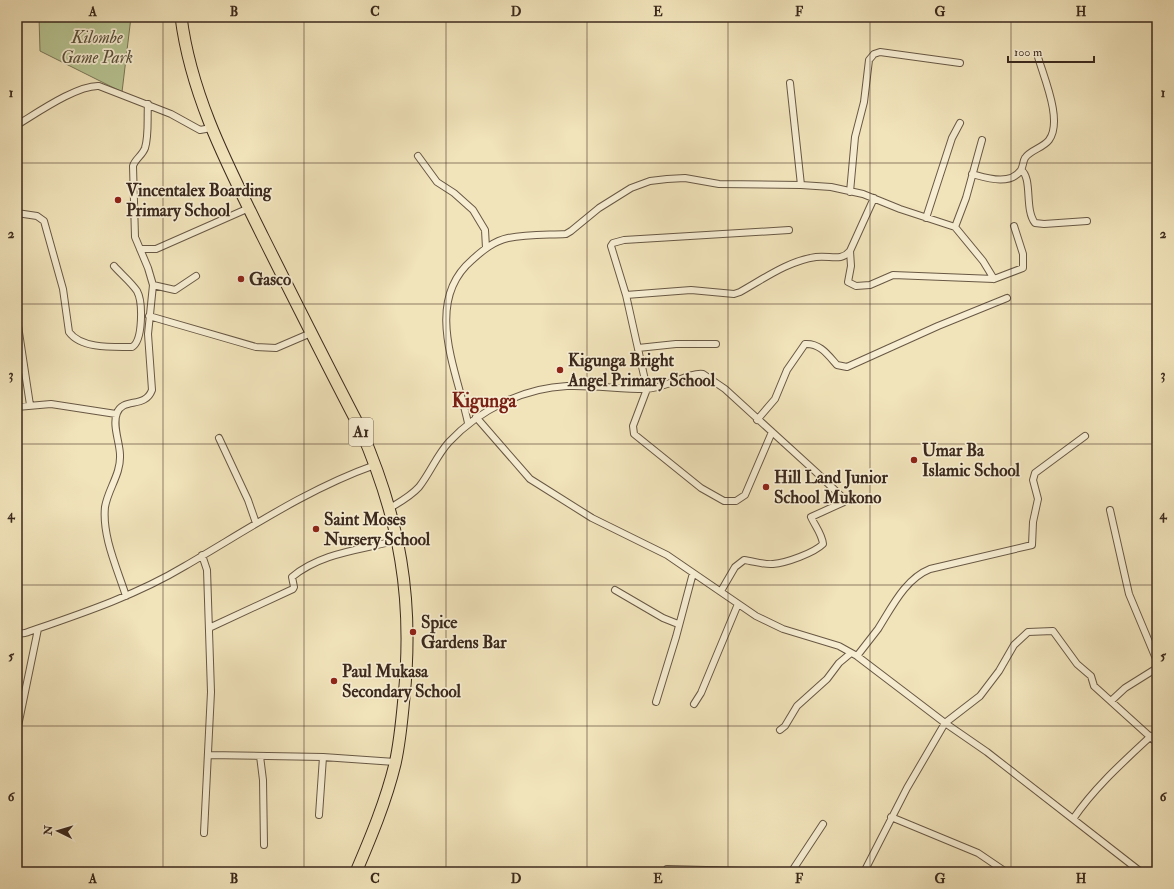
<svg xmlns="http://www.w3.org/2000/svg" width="1174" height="889" font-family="'IM FELL Double Pica',serif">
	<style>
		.green { fill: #b7c492; stroke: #797658 }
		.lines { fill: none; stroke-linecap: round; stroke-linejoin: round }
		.street-casing { stroke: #685844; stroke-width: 8 }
		.highway-casing { stroke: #3b291d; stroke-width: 13 }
		.street { stroke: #f6edd2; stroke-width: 6 }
		.highway { stroke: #f1e3ba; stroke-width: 11 }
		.grid { fill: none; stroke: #3b291d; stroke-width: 1; stroke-opacity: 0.55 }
		.poi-dot { fill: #8f2418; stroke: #f6edd2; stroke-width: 1.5 }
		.labels { text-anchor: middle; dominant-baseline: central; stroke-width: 3.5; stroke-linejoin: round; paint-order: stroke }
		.shield { fill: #f6edd2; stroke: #736453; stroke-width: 1 }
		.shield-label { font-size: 16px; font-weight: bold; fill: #3b291d }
		.park-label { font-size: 17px; font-style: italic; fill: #5a503a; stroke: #f6edd2 }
		.poi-label { font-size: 17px; font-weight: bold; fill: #3b291d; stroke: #f6edd2; text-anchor: start }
		.quarter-label { font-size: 19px; font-weight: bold; fill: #7a1f14; stroke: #f6edd2 }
		.neatline { fill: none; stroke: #3b291d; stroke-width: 1.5 }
		.grid-label { font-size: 13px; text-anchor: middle; font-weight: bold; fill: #3b291d }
	</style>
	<rect width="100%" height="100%" fill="#f1e3ba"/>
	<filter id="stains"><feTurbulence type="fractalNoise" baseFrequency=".005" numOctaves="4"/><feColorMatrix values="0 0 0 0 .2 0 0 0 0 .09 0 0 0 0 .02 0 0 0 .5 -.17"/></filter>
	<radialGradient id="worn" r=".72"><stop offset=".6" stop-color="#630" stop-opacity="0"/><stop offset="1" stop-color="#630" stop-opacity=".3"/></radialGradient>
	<path class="green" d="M39,17H131L122,92L40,51Z"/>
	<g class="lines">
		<defs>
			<path id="street" d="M790,83L801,185
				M17,125C37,113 77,85 99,86L171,114L200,130L211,128
				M982,140L966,198L955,227L983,261L994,279
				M418,156L437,182L454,193L473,210L485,230L486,248
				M1021,170C1033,178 1024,209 1035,223L1044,224L1087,221
				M972,174C987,178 1010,186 1021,170C1023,167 1023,161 1025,158C1030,150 1043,148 1049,140C1063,121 1044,78 1038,57
				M850,192L855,137L864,102L869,60L874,54L880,52L960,63
				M17,213L37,216L44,221L63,289L69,332C81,349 114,347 132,347C143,341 143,302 137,291C131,282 121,274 114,266
				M926,218L952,138L960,123
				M140,249H156L249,208
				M850,251L851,266L848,282L856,286L870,285L893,275L994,279L1023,268V254L1014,226
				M153,285L175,290L196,276
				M626,295L691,290L734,294L740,292C765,278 788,261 816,257C830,255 841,262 850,251L874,198
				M149,316L256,347L276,348L311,333
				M17,319L30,405
				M638,348L676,344H716
				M17,407L51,404L116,414
				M476,417L530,479L592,518L667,555L756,616L783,629L839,646L857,656L945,723L987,752L1141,872
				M757,420L775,399L787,370L805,344C820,343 828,355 837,365L847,367L938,326L1007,298
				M468,423C457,371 423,302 472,260C483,250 494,241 508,238C527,234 547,235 566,234L571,231L599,208L631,188L650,181L667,179L685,178L719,184L801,185L831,187L863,194L900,209L955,227
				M772,432L745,495L736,501H724L701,488L634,434L633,426L647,389L626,295L611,246L613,243L624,240L789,230
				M219,438L248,500L256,523
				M390,508C400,502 411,496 419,487C430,473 437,455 449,442C479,410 523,388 567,386C593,385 619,389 645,389C665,389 689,372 703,374L725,389L816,472L841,496L844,502L811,517C815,526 822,534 823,544C814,553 786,563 773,564C764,565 753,561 744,560L735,567L721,591
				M1110,510L1129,594L1157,661
				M202,555L207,570L211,692L204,833
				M615,590L663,618L678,624
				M126,596C117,568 102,536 105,507C108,489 121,474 120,455C120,443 112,425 117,413C123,397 145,409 152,390L148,334L153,285L148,268L135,237L133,166C135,159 142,156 145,148C149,135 147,118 148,104
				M209,628L293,589L294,587L292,577C322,552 362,550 398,540
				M17,634L25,633C80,614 135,596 185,566C247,530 307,489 375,465
				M857,656C864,647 871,638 878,629C892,607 905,579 930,569L1032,545L1033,522L1038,499L1033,480L1035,473L1085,436
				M1111,701L1125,688L1157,668
				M656,702L676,637L693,573
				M694,704L701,693L738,604
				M780,730L785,726L797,706L827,679L839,663L851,653
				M17,731L38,629
				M208,755L323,757L395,762
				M260,756L263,780L264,845
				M319,815L323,757
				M891,817L978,853L1006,872
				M1073,819C1095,787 1122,763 1151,736
				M667,869L786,872
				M792,871L823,824
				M864,872L907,788L945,723L980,696L999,671L1014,645L1028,632L1053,631L1077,664L1091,676L1094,686L1157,743"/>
			<path id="highway" d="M181,17C191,96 228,166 263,237C295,301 327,365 360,428C400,520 414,598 404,697C402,719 400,742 395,764C386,801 371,837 356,872"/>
		</defs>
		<use href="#street" class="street-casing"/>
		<use href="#highway" class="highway-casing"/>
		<use href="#street" class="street"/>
		<use href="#highway" class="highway"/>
	</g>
	<path class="grid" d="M163,17V872M304,17V872M446,17V872M587,17V872M728,17V872M870,17V872M1011,17V872M17,163H1157M17,304H1157M17,444H1157M17,585H1157M17,726H1157"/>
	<g class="poi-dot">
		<circle cx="118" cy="200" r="4"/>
		<circle cx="241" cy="279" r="4"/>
		<circle cx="560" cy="370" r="4"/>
		<circle cx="914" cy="460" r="4"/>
		<circle cx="766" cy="487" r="4"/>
		<circle cx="316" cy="529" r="4"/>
		<circle cx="413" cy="632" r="4"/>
		<circle cx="334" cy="681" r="4"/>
	</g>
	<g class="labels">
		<rect class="shield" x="349" y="418" width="24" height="28" rx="3"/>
		<g class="shield-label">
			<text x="361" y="432">A1</text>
		</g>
		<g class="park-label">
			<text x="97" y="37">Kilombe<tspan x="97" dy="20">Game Park</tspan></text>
		</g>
		<g class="poi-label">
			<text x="126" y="190">Vincentalex Boarding<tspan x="126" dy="20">Primary School</tspan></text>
			<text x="249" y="279">Gasco</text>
			<text x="568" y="360">Kigunga Bright<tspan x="568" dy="20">Angel Primary School</tspan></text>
			<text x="922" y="450">Umar Ba<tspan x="922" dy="20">Islamic School</tspan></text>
			<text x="774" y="477">Hill Land Junior<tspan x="774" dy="20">School Mukono</tspan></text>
			<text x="324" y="519">Saint Moses<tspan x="324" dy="20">Nursery School</tspan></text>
			<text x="421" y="622">Spice<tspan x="421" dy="20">Gardens Bar</tspan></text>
			<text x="342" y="671">Paul Mukasa<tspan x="342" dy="20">Secondary School</tspan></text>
		</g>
		<g class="quarter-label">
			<text x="484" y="401">Kigunga</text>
		</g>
	</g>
	<rect width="1174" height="889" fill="none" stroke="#f1e3ba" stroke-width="44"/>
	<g transform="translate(58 831) rotate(275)" stroke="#f6edd2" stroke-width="3" paint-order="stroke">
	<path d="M0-3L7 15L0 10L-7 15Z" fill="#3b291d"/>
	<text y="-6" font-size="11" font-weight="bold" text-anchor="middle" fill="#3b291d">N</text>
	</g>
	<path d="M1008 56v6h86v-6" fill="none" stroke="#3b291d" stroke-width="2"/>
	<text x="1014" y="56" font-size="12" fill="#3b291d" stroke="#f6edd2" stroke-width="3" paint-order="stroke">100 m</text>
	<rect x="22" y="22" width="1130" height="845" class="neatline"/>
	<g class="grid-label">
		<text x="93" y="16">A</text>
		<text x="234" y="16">B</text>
		<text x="375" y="16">C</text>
		<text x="516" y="16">D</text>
		<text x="658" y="16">E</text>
		<text x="799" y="16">F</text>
		<text x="940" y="16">G</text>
		<text x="1081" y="16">H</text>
		<text x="11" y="97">1</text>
		<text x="1163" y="97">1</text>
		<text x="11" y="238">2</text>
		<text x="1163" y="238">2</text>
		<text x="11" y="379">3</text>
		<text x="1163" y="379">3</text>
		<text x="11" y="519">4</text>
		<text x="1163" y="519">4</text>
		<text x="11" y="660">5</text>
		<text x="1163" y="660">5</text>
		<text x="11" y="801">6</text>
		<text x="1163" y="801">6</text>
		<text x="93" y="883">A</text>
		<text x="234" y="883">B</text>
		<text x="375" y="883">C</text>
		<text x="516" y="883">D</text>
		<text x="658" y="883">E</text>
		<text x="799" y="883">F</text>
		<text x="940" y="883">G</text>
		<text x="1081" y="883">H</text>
	</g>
	<rect width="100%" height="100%" filter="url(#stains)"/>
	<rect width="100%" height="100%" fill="url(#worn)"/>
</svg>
